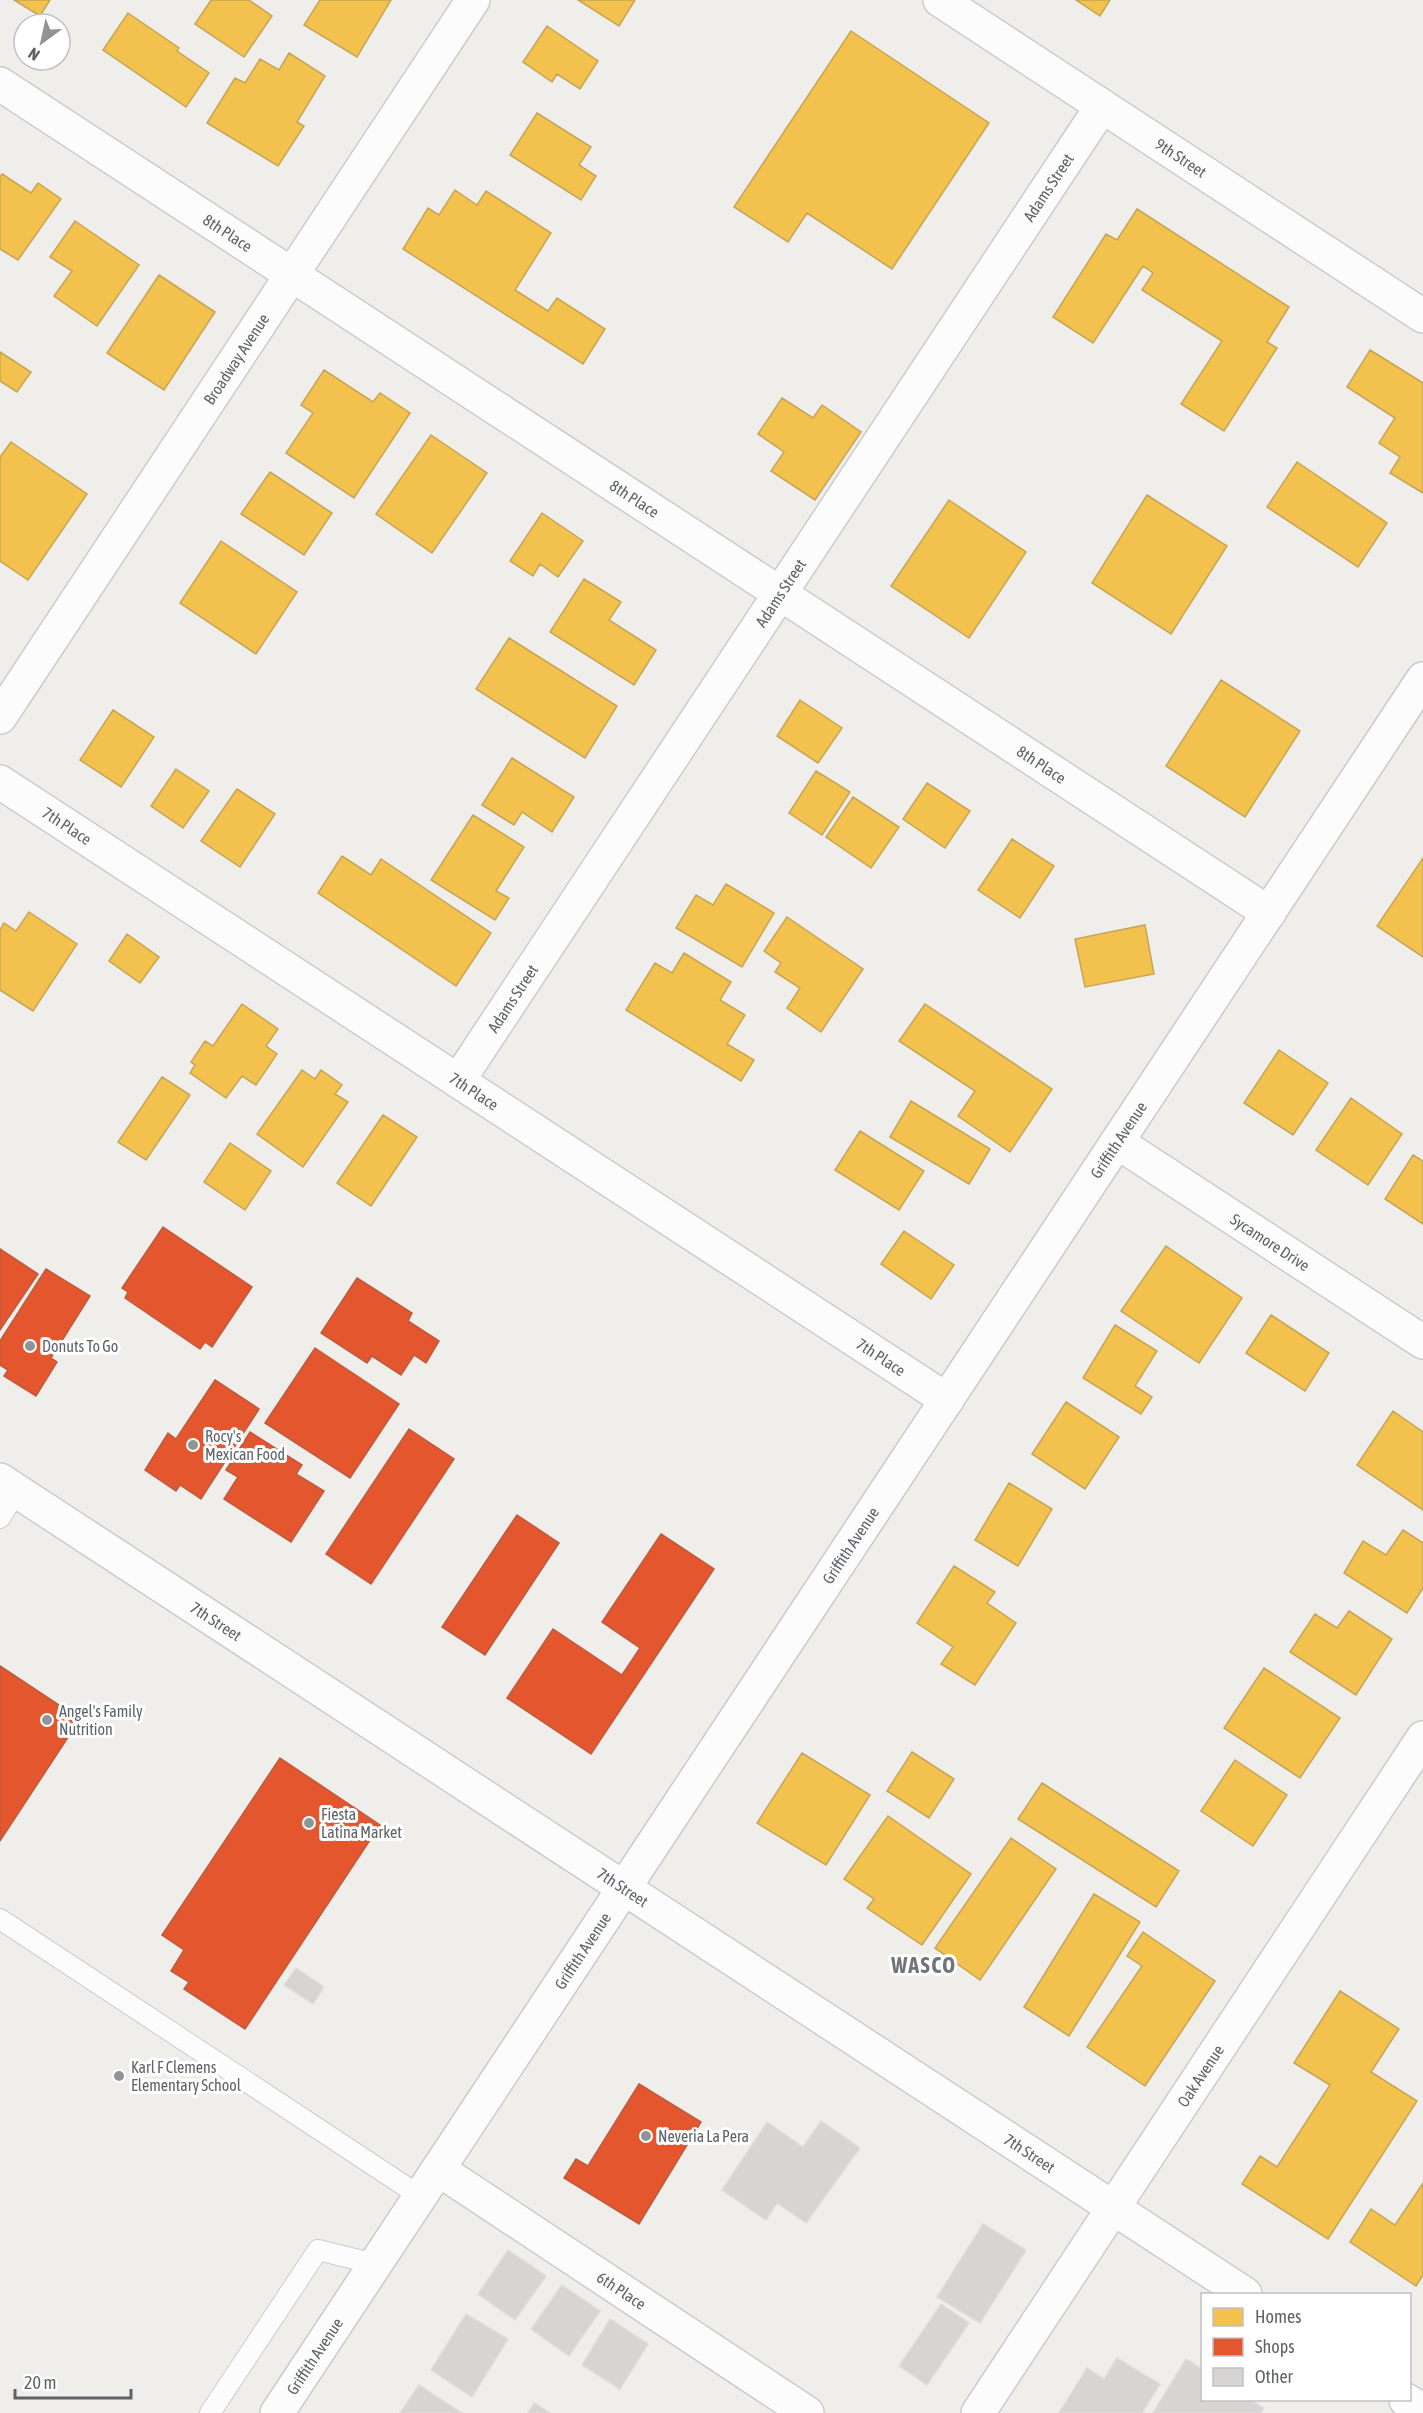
<svg xmlns="http://www.w3.org/2000/svg" width="1423" height="2413" font-family="'Asap Condensed',sans-serif">
	<style>
		.homes { fill: #f2c14e; stroke: #c6a556; stroke-width: 1.5 }
		.shops { fill: #e4572e; stroke: #bc5b3f; stroke-width: 1.5 }
		.building { fill: #d6d5d3; stroke: #deddd9; stroke-width: 1.5 }
		.lines { fill: none; stroke-linecap: round; stroke-linejoin: round }
		.service-casing { stroke: #cbcccc; stroke-width: 22 }
		.minor-casing { stroke: #cbcccc; stroke-width: 36 }
		.tertiary-casing { stroke: #cbcccc; stroke-width: 36 }
		.secondary-casing { stroke: #cacacb; stroke-width: 36 }
		.service { stroke: #fdfcfc; stroke-width: 20 }
		.minor { stroke: #fdfcfc; stroke-width: 33 }
		.tertiary { stroke: #fdfcfc; stroke-width: 33 }
		.secondary { stroke: #fdfcfc; stroke-width: 33 }
		.poi-dot { fill: #919496; stroke: #fff; stroke-width: 2 }
		.labels { text-anchor: middle; dominant-baseline: central; stroke-width: 6; stroke-linejoin: round; paint-order: stroke }
		.street-label { font-size: 16px; fill: #5f6368; stroke: #fff }
		.poi-label { font-size: 16px; fill: #5f6368; stroke: #fff; text-anchor: start }
		.district-label { font-size: 22px; font-weight: bold; letter-spacing: 1.5px; fill: #70757a; stroke: #fff }
	</style>
	<rect width="100%" height="100%" fill="#efeeea"/>
	<path class="homes" d="M14,0H50L40,16Z
		M211,0H249L272,16L244,57L195,24Z
		M320,0H391L357,57L304,25Z
		M578,0H635L619,26Z
		M1076,0H1110L1100,16Z
		M128,13L179,48L177,51L209,73L186,107L103,50Z
		M547,26L598,61L580,89L557,74L552,82L523,62Z
		M851,31L989,123L892,269L807,213L788,242L734,207Z
		M289,53L325,76L297,122L304,126L278,166L207,123L235,78L245,83L260,59L279,70Z
		M537,113L591,147L579,165L596,176L581,200L510,155Z
		M2,174L31,193L38,183L61,199L18,260L0,249V177Z
		M455,190L477,205L486,191L551,233L515,290L548,311L557,298L605,329L583,364L403,249L428,208L439,215Z
		M1137,209L1289,307L1267,342L1277,348L1224,431L1181,404L1222,341L1142,290L1153,273L1143,266L1093,343L1053,317L1106,234L1117,240Z
		M75,221L139,265L97,326L54,296L72,271L50,257Z
		M159,275L215,312L164,390L107,353Z
		M1370,350L1423,383V493L1390,473L1400,457L1379,443L1395,418L1347,387Z
		M0,352L31,372L17,392L0,381Z
		M324,370L373,402L380,393L410,413L354,498L286,453L313,413L301,405Z
		M782,398L813,418L822,405L861,432L815,500L771,471L784,452L758,434Z
		M431,435L487,473L432,553L376,514Z
		M11,442L87,494L28,580L0,561V457Z
		M1297,462L1387,523L1358,567L1267,507Z
		M270,472L332,513L304,555L241,514Z
		M1147,495L1227,546L1171,634L1092,583Z
		M949,500L1026,552L969,638L891,586Z
		M542,513L583,541L558,577L540,564L533,576L510,561Z
		M221,541L297,592L256,654L180,603Z
		M584,579L621,602L609,620L656,650L634,685L550,632Z
		M509,638L617,706L585,758L476,689Z
		M1221,680L1300,731L1245,817L1166,766Z
		M800,700L842,728L818,763L777,736Z
		M113,710L154,737L121,787L80,760Z
		M512,758L574,797L552,832L522,812L514,825L482,805Z
		M176,769L209,791L183,828L151,806Z
		M816,771L850,792L822,835L789,813Z
		M927,783L970,811L945,848L903,819Z
		M237,789L275,814L240,867L201,841Z
		M853,797L899,827L871,868L826,837Z
		M473,815L524,847L496,891L509,898L495,920L431,880Z
		M1012,839L1054,866L1020,918L978,890Z
		M342,856L371,875L381,859L491,933L456,986L318,893Z
		M1423,858V957L1377,926Z
		M726,884L774,913L742,967L676,928L696,895L713,905Z
		M29,912L77,944L33,1011L0,990V930L4,923L16,931Z
		M787,917L863,969L821,1032L787,1008L800,988L775,972L781,963L764,951Z
		M1145,925L1154,974L1085,987L1075,939Z
		M127,934L159,957L140,983L109,961Z
		M684,953L731,982L720,1000L745,1015L727,1044L754,1060L741,1081L626,1010L655,963L672,973Z
		M242,1004L278,1029L266,1046L277,1054L256,1085L242,1076L226,1098L190,1073L195,1065L191,1062L205,1041L213,1046Z
		M925,1004L1052,1089L1010,1152L958,1116L975,1091L899,1041Z
		M1279,1050L1328,1083L1293,1135L1244,1103Z
		M302,1070L315,1079L321,1070L342,1085L335,1094L348,1102L303,1167L257,1134Z
		M162,1077L190,1095L146,1160L118,1142Z
		M1351,1098L1402,1134L1368,1185L1316,1150Z
		M911,1101L990,1149L969,1184L890,1137Z
		M383,1115L417,1137L371,1206L337,1183Z
		M860,1131L924,1171L899,1210L835,1170Z
		M230,1143L271,1171L245,1210L204,1182Z
		M1413,1155L1423,1161V1224L1385,1199Z
		M904,1231L954,1265L931,1299L881,1264Z
		M1166,1246L1242,1298L1199,1363L1121,1311Z
		M1271,1315L1329,1353L1305,1391L1246,1353Z
		M1115,1325L1157,1351L1135,1386L1152,1397L1141,1414L1083,1378Z
		M1066,1402L1119,1437L1085,1489L1032,1454Z
		M1393,1411L1423,1432V1510L1357,1465Z
		M1009,1483L1052,1509L1018,1566L975,1540Z
		M1403,1530L1423,1543V1588L1407,1613L1344,1573L1363,1541L1386,1555Z
		M954,1566L995,1592L987,1603L1016,1623L975,1685L941,1664L953,1647L917,1623Z
		M1349,1611L1392,1639L1356,1695L1290,1652L1315,1614L1337,1628Z
		M1264,1668L1340,1718L1300,1778L1224,1728Z
		M912,1752L954,1779L929,1818L887,1791Z
		M802,1753L870,1795L826,1865L757,1823Z
		M1235,1760L1287,1795L1253,1846L1201,1811Z
		M1042,1783L1179,1871L1156,1907L1018,1819Z
		M888,1816L971,1874L922,1945L867,1908L874,1899L844,1879Z
		M1011,1838L1056,1869L980,1980L935,1948Z
		M1094,1894L1140,1922L1069,2036L1024,2007Z
		M1143,1932L1215,1981L1145,2086L1087,2047L1142,1966L1127,1956Z
		M1340,1991L1399,2029L1371,2072L1417,2101L1328,2239L1242,2184L1260,2156L1277,2167L1330,2085L1294,2063Z
		M1423,2183V2275L1416,2286L1350,2242L1371,2209L1395,2225Z"/>
	<path class="shops" d="M163,1227L252,1287L212,1347L205,1342L200,1349L125,1298L128,1292L122,1288Z
		M0,1249L38,1274L0,1330Z
		M46,1269L90,1296L51,1358L57,1362L36,1396L4,1376L8,1370L0,1365V1341Z
		M357,1278L412,1313L408,1321L439,1341L426,1363L414,1355L401,1375L372,1356L367,1363L321,1333Z
		M315,1348L399,1404L350,1478L265,1423Z
		M215,1380L259,1409L201,1499L180,1485L176,1491L145,1470L168,1433L176,1439Z
		M409,1429L454,1459L371,1584L326,1554Z
		M250,1432L302,1465L296,1474L324,1491L291,1542L224,1499L238,1477L226,1470Z
		M517,1515L559,1543L485,1655L442,1627Z
		M661,1534L714,1569L591,1754L507,1698L553,1629L622,1675L640,1648L602,1622Z
		M0,1666L80,1719L0,1841Z
		M280,1758L380,1825L245,2029L184,1989L189,1982L171,1971L184,1950L162,1935Z
		M639,2084L701,2122L639,2224L564,2178L576,2159L588,2166Z"/>
	<path class="building" d="M296,1968L324,1987L313,2004L284,1985Z
		M821,2121L860,2148L806,2223L777,2203L766,2220L722,2190L767,2122L803,2147Z
		M983,2224L1026,2250L980,2323L937,2297Z
		M508,2250L546,2276L515,2320L478,2294Z
		M562,2285L600,2311L569,2356L531,2329Z
		M941,2304L969,2323L927,2385L899,2366Z
		M466,2314L508,2339L472,2397L431,2370Z
		M610,2319L648,2344L620,2389L582,2365Z
		M1117,2358L1160,2384L1142,2413H1059L1087,2368L1104,2379Z
		M1186,2359L1202,2369V2400H1250L1264,2408L1261,2413H1153Z
		M419,2385L462,2413H400Z
		M534,2403L550,2413H528Z"/>
	<g class="lines">
		<defs>
			<path id="service" d="M0,1518L17,1491
				M0,1919L420,2196
				M210,2413L318,2250L375,2264"/>
			<g id="minor">
				<path id="s1" d="M940,0L1423,316"/>
				<path id="s2" d="M0,84L1269,913"/>
				<path id="s3" d="M0,782L947,1400"/>
				<path id="s4" d="M458,1081L1102,106"/>
				<path id="s5" d="M1117,1142L1423,1342"/>
				<path id="s6" d="M438,2169L807,2413"/>
				<path id="s7" d="M978,2413L1423,1738"/>
			</g>
			<g id="tertiary">
				<path id="s8" d="M0,717L473,0"/>
				<path id="s9" d="M0,1480L1245,2294"/>
				<path d="M1406,2400L1423,2411"/>
			</g>
			<g id="secondary">
				<path id="s10" d="M277,2413L1423,679"/>
			</g>
		</defs>
		<use href="#service" class="service-casing"/>
		<use href="#minor" class="minor-casing"/>
		<use href="#tertiary" class="tertiary-casing"/>
		<use href="#secondary" class="secondary-casing"/>
		<use href="#service" class="service"/>
		<use href="#minor" class="minor"/>
		<use href="#tertiary" class="tertiary"/>
		<use href="#secondary" class="secondary"/>
	</g>
	<g class="poi-dot">
		<circle cx="30" cy="1346" r="6"/>
		<circle cx="193" cy="1445" r="6"/>
		<circle cx="47" cy="1720" r="6"/>
		<circle cx="309" cy="1823" r="6"/>
		<circle cx="119" cy="2076" r="6"/>
		<circle cx="646" cy="2136" r="6"/>
	</g>
	<g class="labels">
		<g class="street-label">
			<text stroke="none"><textPath href="#s1" startOffset="288">9th Street</textPath></text>
			<text stroke="none"><textPath href="#s4" startOffset="1071">Adams Street</textPath></text>
			<text stroke="none"><textPath href="#s2" startOffset="272">8th Place</textPath></text>
			<text stroke="none"><textPath href="#s8" startOffset="429">Broadway Avenue</textPath></text>
			<text stroke="none"><textPath href="#s2" startOffset="758">8th Place</textPath></text>
			<text stroke="none"><textPath href="#s4" startOffset="585">Adams Street</textPath></text>
			<text stroke="none"><textPath href="#s2" startOffset="1244">8th Place</textPath></text>
			<text stroke="none"><textPath href="#s3" startOffset="80">7th Place</textPath></text>
			<text stroke="none"><textPath href="#s4" startOffset="99">Adams Street</textPath></text>
			<text stroke="none"><textPath href="#s3" startOffset="566">7th Place</textPath></text>
			<text stroke="none"><textPath href="#s10" startOffset="1526">Griffith Avenue</textPath></text>
			<text stroke="none"><textPath href="#s5" startOffset="183">Sycamore Drive</textPath></text>
			<text stroke="none"><textPath href="#s3" startOffset="1052">7th Place</textPath></text>
			<text stroke="none"><textPath href="#s10" startOffset="1040">Griffith Avenue</textPath></text>
			<text stroke="none"><textPath href="#s9" startOffset="258">7th Street</textPath></text>
			<text stroke="none"><textPath href="#s9" startOffset="744">7th Street</textPath></text>
			<text stroke="none"><textPath href="#s10" startOffset="554">Griffith Avenue</textPath></text>
			<text stroke="none"><textPath href="#s7" startOffset="404">Oak Avenue</textPath></text>
			<text stroke="none"><textPath href="#s9" startOffset="1230">7th Street</textPath></text>
			<text stroke="none"><textPath href="#s6" startOffset="220">6th Place</textPath></text>
			<text stroke="none"><textPath href="#s10" startOffset="68">Griffith Avenue</textPath></text>
		</g>
		<g class="poi-label">
			<text x="42" y="1346">Donuts To Go</text>
			<text x="205" y="1436">Rocy's<tspan x="205" dy="18">Mexican Food</tspan></text>
			<text x="59" y="1711">Angel's Family<tspan x="59" dy="18">Nutrition</tspan></text>
			<text x="321" y="1814">Fiesta<tspan x="321" dy="18">Latina Market</tspan></text>
			<text x="131" y="2067">Karl F Clemens<tspan x="131" dy="18">Elementary School</tspan></text>
			<text x="658" y="2136">Neveria La Pera</text>
		</g>
		<g class="district-label">
			<text x="924" y="1965">WASCO</text>
		</g>
	</g>
	<rect x="1201" y="2293" width="210" height="108" fill="#ffffff" stroke="#bfc1c3" stroke-width="1.5"/>
	<rect x="1213" y="2308" width="30" height="18" fill="#f2c14e" stroke="#bfc1c3" stroke-width="1.5"/>
	<text x="1255" y="2323" font-size="18" fill="#5f6368">Homes</text>
	<rect x="1213" y="2338" width="30" height="18" fill="#e4572e" stroke="#bfc1c3" stroke-width="1.5"/>
	<text x="1255" y="2353" font-size="18" fill="#5f6368">Shops</text>
	<rect x="1213" y="2368" width="30" height="18" fill="#d6d5d3" stroke="#bfc1c3" stroke-width="1.5"/>
	<text x="1255" y="2383" font-size="18" fill="#5f6368">Other</text>
	<g transform="translate(42 42) rotate(213)"><circle r="28" fill="#ffffff" stroke="#bfc1c3" stroke-width="1.5"/>
	<path d="M0-4.5L10 22L0 15L-10 22Z" fill="#919496"/>
	<text y="-9" font-size="16" font-weight="bold" text-anchor="middle" fill="#5f6368">N</text>
	</g>
	<path d="M15 2389v9h116v-9" fill="none" stroke="#5f6368" stroke-width="3"/>
	<text x="24" y="2389" font-size="18" fill="#5f6368" stroke="#ffffff" stroke-width="4.5" paint-order="stroke">20 m</text>
</svg>
